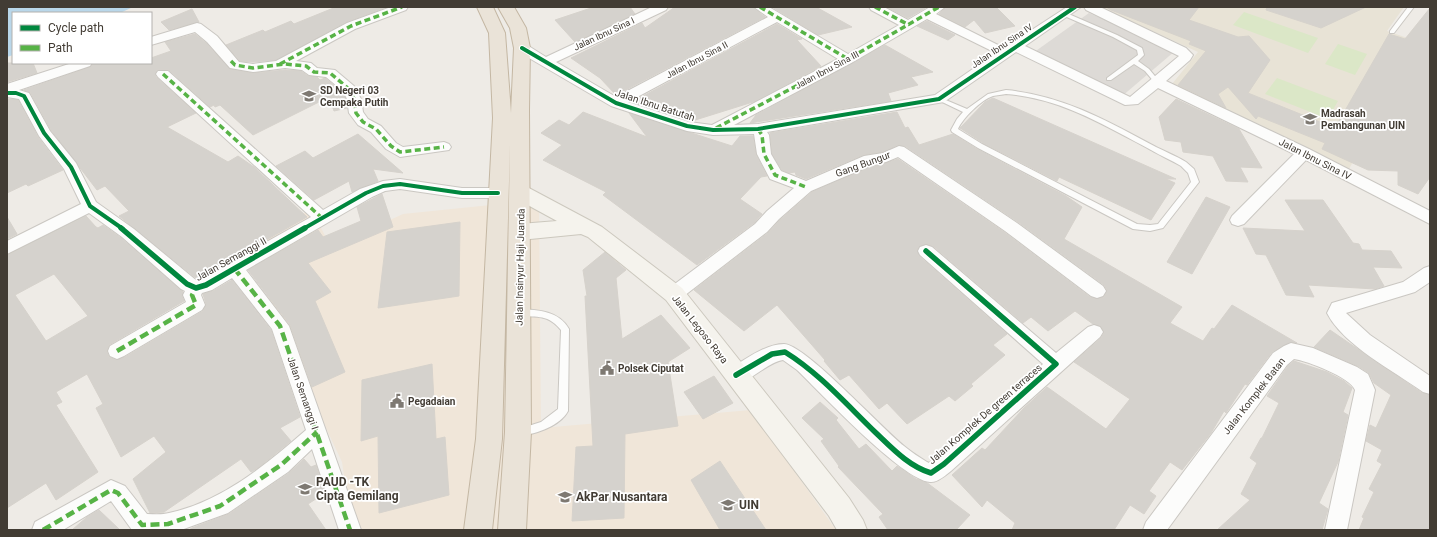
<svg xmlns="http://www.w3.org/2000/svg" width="1437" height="537" font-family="Roboto,sans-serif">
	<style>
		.commercial { fill: #f0e6d9 }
		.education { fill: #e8e3d6 }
		.green { fill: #dbe7c7 }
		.parking { fill: #dddad6 }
		.water { fill: #b9d7ea }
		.building { fill: #d5d2cd; stroke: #d6d2cc; fill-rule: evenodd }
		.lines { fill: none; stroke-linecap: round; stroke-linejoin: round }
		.lane-casing { stroke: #cac7c2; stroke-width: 2 }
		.street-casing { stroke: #cac7c2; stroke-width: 2 }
		.secondary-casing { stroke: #ccc8be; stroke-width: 2 }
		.highway-casing { stroke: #c4b7a3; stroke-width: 2 }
		.lane { fill: #fcfcfb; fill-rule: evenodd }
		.street { fill: #fcfcfb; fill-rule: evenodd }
		.secondary { fill: #f5f3ed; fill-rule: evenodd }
		.highway { fill: #eae3d8; fill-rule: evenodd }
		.quiet-far1 { stroke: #57b346; stroke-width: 3.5; stroke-dasharray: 6 3.5; stroke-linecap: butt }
		.quiet { stroke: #57b346; stroke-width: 4.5; stroke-dasharray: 9 4.5; stroke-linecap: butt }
		.cycleway-far1-casing { stroke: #fff; stroke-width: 6 }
		.cycleway-casing { stroke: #fff; stroke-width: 8 }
		.cycleway-far1 { stroke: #00873e; stroke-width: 4 }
		.cycleway { stroke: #00873e; stroke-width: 5.5 }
		.labels { text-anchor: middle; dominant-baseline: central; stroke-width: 3.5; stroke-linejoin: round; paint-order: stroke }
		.far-street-label { font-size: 9px; fill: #423c34; stroke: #fff }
		.poi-label { font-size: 10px; font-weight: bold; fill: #423c34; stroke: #fff; text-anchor: start }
		.street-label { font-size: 10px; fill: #423c34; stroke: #fff }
		.near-poi-label { font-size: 12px; font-weight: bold; fill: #423c34; stroke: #fff; text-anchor: start }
	</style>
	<rect width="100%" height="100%" fill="#eeebe6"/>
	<path class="commercial" d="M539,200L541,428L751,410L836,530H352L342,462L310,394L275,310L242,250L311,209L331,247L403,214Z"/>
	<path class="education" d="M1100,7H1404L1387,31L1419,42L1349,169L1172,84L1198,52Z"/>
	<path class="green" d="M1244,12L1318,38L1308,53L1233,25Z
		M1338,44L1367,54L1355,75L1325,64Z
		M1277,78L1338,101L1328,119L1265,94Z"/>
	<path class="parking" d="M1089,13L1175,51L1121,97L1033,53Z"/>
	<path class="water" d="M7,7H133L120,13H13V55L7,57Z"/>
	<path class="building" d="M336,7H387L346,22L276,60L253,62L240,61L226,45L263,30L265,32L291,21L294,24Z
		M594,7H630L635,14L575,42L555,20Z
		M675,7H753L765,17L616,95L600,78L571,58L642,23L645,28Z
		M772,7H816L852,27L818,35Z
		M887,7H927L908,18Z
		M946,7H996L1015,26L985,33L974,20L965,27L939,14Z
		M1106,7H1199L1189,20L1238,37L1249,36L1270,60L1248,93L1335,128L1389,34L1405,39L1430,8V177L1418,194L1398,185V171L1368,170L1322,149L1325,143L1258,116L1256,119L1228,87L1218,94L1226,108L1178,85L1206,51L1189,44L1191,41L1111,10Z
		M1267,7H1366L1321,28L1266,10Z
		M192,9L199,22L169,30L161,22Z
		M927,21L955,35L948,40L917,26Z
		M777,24L802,39L797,40L821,66L756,101L692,121L632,102Z
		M195,34L206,43L230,69L253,73L285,70L301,71L308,76L317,77L320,80L325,78L342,92L346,99L347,108L334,111L329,97L253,135L220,105L215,107L214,105L210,107L169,70H157L155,75L157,78L196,113L167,127L228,162L238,156L254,167L307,217L197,279L119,216L129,211L105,186L97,190L51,130L30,92L24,90L90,67L93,63H151V58L171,51L165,42Z
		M885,45L933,72L911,77L918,85L888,93L891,101L750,123L756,115Z
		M7,63H33L37,73L7,82Z
		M993,98L1176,179H1166L1175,183L1151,220L1059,177L1057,181L983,143L960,128L985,102Z
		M7,99L18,100L38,137L63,170L28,186L26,184L7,193Z
		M1176,99L1239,129L1262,168L1240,167L1248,182L1226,181L1213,156L1183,152L1181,142L1165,140L1159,117Z
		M583,112L647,137L629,113L732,146L740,136H753L756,155L767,176L761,177L740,199L762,214L754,223L697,265L603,195L606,192L543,160L562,145L541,133L559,120L569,125Z
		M897,112L905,128L908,127L919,145L953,134L977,149L1066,196L1082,207L1064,239L1182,307L1170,323L1203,341L1212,328L1214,329L1232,305L1297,343L1290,342L1272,352L1247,385L1245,384L1226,413L1224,411L1211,433L1182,470L1170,462L1149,491L1156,496L1144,514L1130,505L1114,530H1012L1015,523L987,500L982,507L952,475L982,448L985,450L1024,408L1047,387L1106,429L1130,399L1074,362L1101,338L1104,333L1100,326L1093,324L1075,311L1048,331L1031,317L1023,323L933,246L926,244L920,246L917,250L919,256L1007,334L993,345L1005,355L971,384L973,386L955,401L949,396L907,424L887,403L879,409L849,375L840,380L824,361L825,360L777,305L744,331L694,290L768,233L780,220L812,192L872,166L886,163L898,159L1004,232L1090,297L1097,299L1104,297L1107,290L1104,285L1018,222L905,146L898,145L883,152L863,155L806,179L796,175L795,172L789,173L782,170L772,154L770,133Z
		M358,134L403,173L373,169L378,181L352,192L349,181L314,200L276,166L305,151L313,158Z
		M382,194L393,227L308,263L331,292L315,301L345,372L312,387L290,325L248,270L318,230L323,237L361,221L357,207Z
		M1206,197L1230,207L1192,274L1167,262Z
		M1285,200H1323L1353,243L1359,244L1362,250L1391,251L1402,268L1373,267L1384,286L1375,289L1308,285L1314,297L1286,295L1266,255L1256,254L1243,228L1305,231Z
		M86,216L96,227L98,228L103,225L121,238L183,292L182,296L184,301L109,345L107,352L109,357L116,360L125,357L203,311L206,304L203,294L213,291L232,280L271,330L300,417L280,428L291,441L258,468L251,472L241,459L164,512L150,513L133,479L166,452L154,436L121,457L96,408L103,404L87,374L56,392L62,402L56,405L98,472L56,500L46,483L7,508V255ZM54,274L88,316L46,341L15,295Z
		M7,217L17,234L7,239Z
		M460,222L459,296L378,308L387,232Z
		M605,252L626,270L616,278L622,339L661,315L690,348L668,362L678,426L625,434L624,518L572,521L576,447L593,446L585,296H587L583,270Z
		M1330,330L1422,393L1430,395V530H1359L1364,518L1362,517L1374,492L1369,489L1382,464L1377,461L1382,450L1366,441L1370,425L1376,428L1391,395L1374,383L1369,373L1358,366L1314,347Z
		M1294,361L1327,372L1344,381L1352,388L1343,412L1348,415L1338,462L1319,503L1328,509L1322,530H1217L1250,500L1241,494L1257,463L1250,458L1261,438H1262L1279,403L1267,396L1288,366Z
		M432,364L436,439L445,437L449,495L379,513L378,436L361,441L362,380Z
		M714,376L733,403L703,419L684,392Z
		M820,402L838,418L836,420L859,449L866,444L892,471L897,466L916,479L926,482L970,515L956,530H888L879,517L883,514L838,467L839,466L821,441L824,439L802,418Z
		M304,459L311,467L316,465L325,493L308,504L326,530H189L192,528L229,514L289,473Z
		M720,461L766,530H720L691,480Z
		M99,510L120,530H72L87,517Z"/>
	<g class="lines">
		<defs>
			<path id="lane" d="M1408,7H1414L1394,33H1390V31Z
				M1064,12L1117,35L1142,48L1144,55L1138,61L1149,69L1159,81V83H1155L1145,71L1134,64L1111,80H1107V78L1138,55L1137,50L1113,37L1062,15L1061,14Z
				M1006,90C1062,95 1108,121 1156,147C1166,152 1176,156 1186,162L1194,169L1199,182L1163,228L1150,231L1133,229L978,148L952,132L951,130L957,119L963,112L936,99L939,97L941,98L967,109L988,94ZM1006,94C1060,98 1104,125 1151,150C1161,156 1171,160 1181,166L1188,173L1191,182L1158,224L1150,225L1137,224L982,144L958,129C963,118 981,100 993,96C997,95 1002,95 1006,94Z
				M520,309C539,310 559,311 569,329L568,411C560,426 537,433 522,436L519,435L517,432L519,429L541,422L558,409L561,330C545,311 535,320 517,314L516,312L517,310Z"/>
			<path id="street" d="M391,7H408L406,10L355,29L296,61L311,63L317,68L335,70L354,86L361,99L363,112L368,119L381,126L396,143L403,147L444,142L449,144L451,147L449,150L400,157L386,149L371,132L358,125L349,113L347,99L343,91L326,77L309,75L302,70L285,68L253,72L230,68L207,42L195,32L151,45V37L197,23L201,24L217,36L239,62L253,64L276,61L347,23Z
				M652,7H668L666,10L556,62L616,97L768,17L754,7H769L848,54L899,25L871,10L869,7H884L908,20L930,7H945L936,14L1004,48L1067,7H1081L1025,46L1130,97L1179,56L1086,10L1084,7H1100L1186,48L1193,55L1190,60L1166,81L1309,149L1430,211V224L1306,160L1244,224L1238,226L1232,224L1230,220L1232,216L1294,154L1158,88L1138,104L1125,105L1016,52L944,102L767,132L769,135L771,154L781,171L806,181L864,156L883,153L899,146L904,147L1017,223L1103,286L1106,291L1103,296L1097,298L1091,296L1005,231L898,157L886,162L872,165L811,191L779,219L767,232L680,299L674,301L668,299L665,294L668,289L755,224L767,211L794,188L770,179L757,154L754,134L713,135L687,131L611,106L517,51L516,48L517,45H527L546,57ZM927,19L996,53L935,95L758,124L734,125L853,62ZM777,22L838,59L712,125L689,122L628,102Z
				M72,63H92L90,66L19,90L29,93L50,131L76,163L96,202L134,229L197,281L311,217L158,77L156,74L158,71H168L323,210L360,189L383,181L400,179L462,188H498L504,189L506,193L504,197L498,198H462L400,189L385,191L372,197L246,270L289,326L361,530H339L312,449L288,472L228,513L181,530H132L111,501L63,530H32L35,522L111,480L125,486L147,514C154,514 162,515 169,513C221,502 266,465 306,430L272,329L232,278L212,290L202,293L201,295L205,305L202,310L124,356L117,359L110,356L108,351L110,346L186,302L183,295L185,291L181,289L122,237L89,213L7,254V241L81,204L64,169L39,136L19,99L7,97V84Z
				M926,245L932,247L1056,353L1088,327L1094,325L1100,327L1103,332L1100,337L951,471C946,475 937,483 930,482C902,480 821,393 797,370L783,360C768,362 747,384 736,383C733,383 731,381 729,381L727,375L729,369C745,360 765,344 784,344C806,345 882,429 904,446C911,452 919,457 927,462L929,463L937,457L1043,364L920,255L918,251L920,247Z
				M1430,266V282L1415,292L1346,313L1370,335L1430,376V394L1423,392C1394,371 1343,345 1327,313L1332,303L1403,282L1424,268Z
				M1291,343L1313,348L1357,367L1368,374L1375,390L1347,530H1325L1355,390C1350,377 1307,361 1294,359L1287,365L1167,530H1143L1146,522L1273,353L1284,346Z"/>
			<path id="secondary" d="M520,185L527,187L602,227L682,288L849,498L863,520L867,530H837L829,516L666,300L588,237L581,234L520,240L513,237L509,232L513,227L520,224L557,221L513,197L510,192L513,187Z"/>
			<path id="highway" d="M477,7H493L505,33L511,113L514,48L510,28L498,7H514L526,28L530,48L529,110L531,432L526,530H498L505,432L510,144L502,439L492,530H464L476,439L493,118L489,33Z"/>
		</defs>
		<use href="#lane" class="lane-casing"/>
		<use href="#street" class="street-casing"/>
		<use href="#secondary" class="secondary-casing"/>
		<use href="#highway" class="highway-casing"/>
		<use href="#lane" class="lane"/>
		<use href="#street" class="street"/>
		<use href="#secondary" class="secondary"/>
		<use href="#highway" class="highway"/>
		<path class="quiet-far1" d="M760,7L848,59
			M875,7L909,25
			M231,61L235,65L253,68L285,64L306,66L314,72L330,73L349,89L354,99L356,113L363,122L376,129L391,146L400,152L444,147
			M280,64L351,26L402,7
			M163,74L322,218
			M716,128L848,59L939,7
			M758,129L762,135L764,154L775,175L806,187"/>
		<path class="quiet" d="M234,268L280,326L350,530
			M117,351L196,305L192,295L196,288
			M43,530L111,490L118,493L142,525L168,524L220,506L281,465L317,432"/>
		<defs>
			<path id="cycleway-far1" d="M522,48L616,103L687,126L713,130L758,129L939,99L1075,7
				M7,93H16L24,96L44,133L71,167L90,206L123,229
				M303,229L366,193L383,186L400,184L462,193H498"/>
			<path id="cycleway" d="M121,228L187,284L196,288L206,285L305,228
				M736,375L772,354L785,352C819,373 846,404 875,432C891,447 908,466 931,473L944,464L1056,364L926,251"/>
		</defs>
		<use href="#cycleway-far1" class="cycleway-far1-casing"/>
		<use href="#cycleway" class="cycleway-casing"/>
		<use href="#cycleway-far1" class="cycleway-far1"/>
		<use href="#cycleway" class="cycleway"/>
	</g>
	<defs>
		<symbol id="school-bare" viewBox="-9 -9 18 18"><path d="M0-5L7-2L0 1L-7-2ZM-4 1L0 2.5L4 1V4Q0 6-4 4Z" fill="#7e7972" stroke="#fff" stroke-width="2.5" paint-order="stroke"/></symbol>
		<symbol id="civic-bare" viewBox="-9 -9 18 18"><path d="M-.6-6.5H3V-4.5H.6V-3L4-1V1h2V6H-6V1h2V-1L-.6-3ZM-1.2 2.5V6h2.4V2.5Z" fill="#7e7972" stroke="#fff" stroke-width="2.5" paint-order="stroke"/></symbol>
		<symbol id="university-bare" viewBox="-9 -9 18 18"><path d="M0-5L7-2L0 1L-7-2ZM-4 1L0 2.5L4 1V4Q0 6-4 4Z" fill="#7e7972" stroke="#fff" stroke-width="2.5" paint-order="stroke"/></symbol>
	</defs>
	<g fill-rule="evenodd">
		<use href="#school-bare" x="299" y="86" width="20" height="20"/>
		<use href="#school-bare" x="1300" y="109" width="20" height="20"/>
		<use href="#civic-bare" x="597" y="358" width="20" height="20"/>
		<use href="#civic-bare" x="387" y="391" width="20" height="20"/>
		<use href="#school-bare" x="295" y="479" width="20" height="20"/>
		<use href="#university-bare" x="555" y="487" width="20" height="20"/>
		<use href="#university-bare" x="718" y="495" width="20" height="20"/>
	</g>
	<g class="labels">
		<g class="far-street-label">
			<text transform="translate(604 34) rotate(-25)">Jalan Ibnu Sina I</text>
			<text transform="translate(1002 46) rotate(-34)">Jalan Ibnu Sina IV</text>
			<text transform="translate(697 60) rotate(-28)">Jalan Ibnu Sina II</text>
			<text transform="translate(827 70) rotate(-28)">Jalan Ibnu Sina III</text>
		</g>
		<g class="poi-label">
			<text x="320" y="90">SD Negeri 03<tspan x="320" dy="12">Cempaka Putih</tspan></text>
			<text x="1321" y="113">Madrasah<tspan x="1321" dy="12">Pembangunan UIN</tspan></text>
			<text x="618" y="368">Polsek Ciputat</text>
			<text x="408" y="401">Pegadaian</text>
		</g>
		<g class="street-label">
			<text transform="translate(655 105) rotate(18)">Jalan Ibnu Batutah</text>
			<text transform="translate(1315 159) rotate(27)">Jalan Ibnu Sina IV</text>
			<text transform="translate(863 164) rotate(-20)">Gang Bungur</text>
			<text transform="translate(231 259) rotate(-29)">Jalan Semanggi II</text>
			<text transform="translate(520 267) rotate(-89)">Jalan Insinyur Haji Juanda</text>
			<text transform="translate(700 329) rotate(52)">Jalan Legoso Raya</text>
			<text transform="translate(303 393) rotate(71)">Jalan Semanggi I</text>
			<text transform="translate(1254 396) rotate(-52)">Jalan Komplek Batan</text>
			<text transform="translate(985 414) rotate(-41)">Jalan Komplek De green terraces</text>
		</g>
		<g class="near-poi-label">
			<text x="316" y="482">PAUD -TK<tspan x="316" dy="14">Cipta Gemilang</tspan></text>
			<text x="576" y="497">AkPar Nusantara</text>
			<text x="739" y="505">UIN</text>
		</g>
	</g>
	<rect width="1437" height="537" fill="none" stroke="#423c34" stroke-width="16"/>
	<rect x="12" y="12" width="140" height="52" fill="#ffffff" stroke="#b3b1ae"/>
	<rect x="20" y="25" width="20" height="6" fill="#00873e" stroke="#b3b1ae"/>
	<text x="48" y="32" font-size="12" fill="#423c34">Cycle path</text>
	<rect x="20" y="45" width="20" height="6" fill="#57b346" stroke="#b3b1ae"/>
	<text x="48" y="52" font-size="12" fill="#423c34">Path</text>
</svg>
